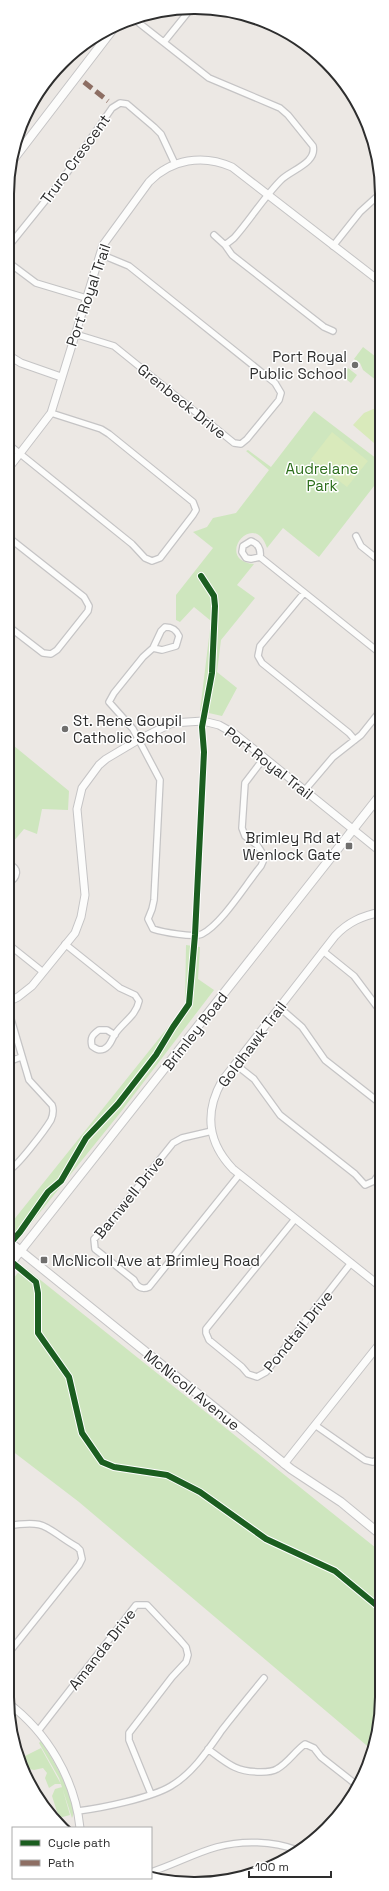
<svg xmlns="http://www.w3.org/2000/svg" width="389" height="1891" font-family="'Space Grotesk',sans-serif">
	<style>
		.grass { fill: #cee6be }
		.pitch { fill: #d9eabb }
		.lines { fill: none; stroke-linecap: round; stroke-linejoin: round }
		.minor-casing { stroke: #c5c4c5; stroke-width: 8 }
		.tertiary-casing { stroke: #c5c4c5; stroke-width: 9 }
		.secondary-casing { stroke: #c5c4c5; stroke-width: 10 }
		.minor { stroke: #fcfcfb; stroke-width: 5.5 }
		.tertiary { stroke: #fcfcfb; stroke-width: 7 }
		.secondary { stroke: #fcfcfb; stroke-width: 8 }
		.quiet { stroke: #8d6e63; stroke-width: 5; stroke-dasharray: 10 5; stroke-linecap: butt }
		.cycleway-casing { stroke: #fff; stroke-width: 8 }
		.cycleway { stroke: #1b5e20; stroke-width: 6 }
		.poi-dot { fill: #706f6e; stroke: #fff; stroke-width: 1.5 }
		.labels { text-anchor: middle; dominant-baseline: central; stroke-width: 3; stroke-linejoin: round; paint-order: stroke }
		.street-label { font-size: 15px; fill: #2e2e2e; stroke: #fff }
		.poi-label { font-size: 15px; fill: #2e2e2e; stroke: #fff; text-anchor: end }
		.park-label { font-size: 15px; fill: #2c6e1b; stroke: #fff }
		.rim { fill: none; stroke: #2e2e2e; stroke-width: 2 }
	</style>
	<rect width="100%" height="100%" fill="#ece8e4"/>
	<path class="grass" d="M363,347L380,360L381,384L363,370L360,363L354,359Z
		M348,368L357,375L351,383L342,376Z
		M314,411L381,462V477L319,557L283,528L267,548C254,508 213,560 254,564L237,585L255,598L221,640L217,672L237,688L222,716L200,711L211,621L194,607L180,622L176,620V595L213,548L193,532L207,527L213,518L236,513L269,470L246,451L248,450L271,467Z
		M8,741L69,791L68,810L42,809L37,834L24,829L8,848Z
		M186,945L200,947L198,979L214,990L120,1113L20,1237L8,1227L181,1011L185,1004Z
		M23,1266L381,1552L380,1721L372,1750L79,1502L7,1447V1287Z
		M41,1741C50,1754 80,1804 72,1818L59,1778L39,1743Z
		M41,1748L61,1784H55L49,1788L45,1778L47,1773L43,1768L34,1770L26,1768L22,1769L19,1759Z
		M62,1787L70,1815L59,1818L52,1796L55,1789Z"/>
	<path class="pitch" d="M378,407L381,408V449L353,425L364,413Z
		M332,432L368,461L347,487L311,459Z"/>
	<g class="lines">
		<defs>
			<path id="minor" d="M248,17L287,33
				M134,19L209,78L280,108L288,115L313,146C317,163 291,170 281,180C264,197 250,220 234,238L225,245L232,255L324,327L333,331
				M164,42L189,11
				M214,235L225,245
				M333,246L360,212L382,192
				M8,247L62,180L112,108L120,103L127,104L154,127L161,134L175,164
				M8,262L36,283L86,298
				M75,334L114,346L234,443L241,444L247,439L279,400L281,393L275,383L129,266L100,254
				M8,444L132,544L145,558L152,561L160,558L193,515L196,510L193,502L109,434L101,429L51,413
				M356,536L361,546L381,562
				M251,541C259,544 261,550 260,557L251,559L246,558L242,552L243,546Z
				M260,557L381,654
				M304,593L260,646L258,656L262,663L349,733L355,740
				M8,626L43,653L51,654L57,650L88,611L89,606L84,597L8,537
				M153,648L162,650L176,646L179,636C176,629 172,627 165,627L161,631L153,648L143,657L114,693L109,702L133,729L160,780L154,900L152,909L148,919L153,929C162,932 194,938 202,934C222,924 246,884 261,866L265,857L257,845L245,836L242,828L245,783L264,758
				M305,790L333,757L361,735L381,710
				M8,883C17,879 21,867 8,865
				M8,900L10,895L9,884
				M8,944L43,972
				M65,944L120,988L135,995L139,1001C136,1016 123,1022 115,1034C111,1040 111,1046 104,1049C99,1051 96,1049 92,1046C90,1038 92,1035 99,1030H107L115,1035
				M323,951L354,976L381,1012
				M279,1007L302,1027L325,1060L381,1104
				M8,1062L21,1057
				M235,1064L254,1079L280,1115L355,1174L365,1185L374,1181L381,1171
				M212,1131L182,1138L173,1143L105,1228L94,1239L95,1249L134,1280C137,1287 142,1290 149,1287L239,1175
				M8,1171C17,1167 45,1130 51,1120C53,1115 54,1110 52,1105L29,1080L8,1009
				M295,1219L206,1329V1333L209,1340L242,1367L248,1374L257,1377L266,1372L351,1263
				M315,1425L365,1460L373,1462L381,1458
				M7,1655L79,1565L82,1559L80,1550L77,1547C44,1528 49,1519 7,1526
				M38,1731L136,1605H147L180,1640L186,1647L188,1655L186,1662L172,1677L129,1733V1740L151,1794
				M208,1749C228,1764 236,1772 261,1772C267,1772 272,1772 277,1769C288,1763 295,1751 305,1744L314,1748L321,1757L358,1786
				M78,1811C102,1808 151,1798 171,1786C193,1773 208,1750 222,1730C236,1712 250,1695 264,1678
				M151,1872C173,1865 195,1853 217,1847C242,1840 273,1841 297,1850"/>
			<path id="tertiary" d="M8,355L21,363L61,377
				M8,469L51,413L103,245L149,182C171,159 203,154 232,167L382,283
				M8,1002L18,997L32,986L75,933L81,917L85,895L77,809L82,788L99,765L106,759L138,740L172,723L203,721L219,725L235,734L381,852
				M381,1287L233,1169C208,1143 204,1113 222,1081L335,936C348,922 362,916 381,912
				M284,1464L381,1342
				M8,1703C47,1732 75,1779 80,1828"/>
			<path id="secondary" d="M12,161L113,29
				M7,1240L291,1469L341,1502L381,1535
				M7,1268L381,794"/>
		</defs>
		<use href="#minor" class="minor-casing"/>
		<use href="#tertiary" class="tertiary-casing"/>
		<use href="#secondary" class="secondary-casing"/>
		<use href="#minor" class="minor"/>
		<use href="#tertiary" class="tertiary"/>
		<use href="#secondary" class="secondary"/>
		<path class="quiet" d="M84,82L108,101"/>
		<defs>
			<path id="cycleway" d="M7,1247L20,1232L48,1192L61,1181L86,1138L118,1104L156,1055L173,1027L189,1004L195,935L204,752L202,727L212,673L215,606L214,596L201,576
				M7,1258L36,1282L38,1293V1333L69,1377L82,1433L102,1462L114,1467L167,1475L200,1492L266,1539L335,1571L381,1609"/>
		</defs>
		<use href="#cycleway" class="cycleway-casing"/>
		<use href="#cycleway" class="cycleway"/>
	</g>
	<g class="poi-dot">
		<circle cx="355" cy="365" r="4"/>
		<circle cx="65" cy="729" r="4"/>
		<rect x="345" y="842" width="8" height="8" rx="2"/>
		<rect x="40" y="1256" width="8" height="8" rx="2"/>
	</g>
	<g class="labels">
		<g class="street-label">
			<text transform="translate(75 159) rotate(-54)">Truro Crescent</text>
			<text transform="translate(88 295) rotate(-71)">Port Royal Trail</text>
			<text transform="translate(182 401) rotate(39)">Grenbeck Drive</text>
			<text transform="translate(269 763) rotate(38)">Port Royal Trail</text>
			<text transform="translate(195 1031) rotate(-52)">Brimley Road</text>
			<text transform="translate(252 1044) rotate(-53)">Goldhawk Trail</text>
			<text transform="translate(129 1197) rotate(-51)">Barnwell Drive</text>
			<text transform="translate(298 1331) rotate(-51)">Pondtail Drive</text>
			<text transform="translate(192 1390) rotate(39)">McNicoll Avenue</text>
			<text transform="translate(102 1649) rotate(-52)">Amanda Drive</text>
		</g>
		<g class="poi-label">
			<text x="347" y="356">Port Royal<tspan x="347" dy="17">Public School</tspan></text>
			<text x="73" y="720" text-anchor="start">St. Rene Goupil<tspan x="73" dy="17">Catholic School</tspan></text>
			<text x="341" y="837">Brimley Rd at<tspan x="341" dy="17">Wenlock Gate</tspan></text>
			<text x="52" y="1260" text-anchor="start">McNicoll Ave at Brimley Road</text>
		</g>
		<g class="park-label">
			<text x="322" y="468">Audrelane<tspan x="322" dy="17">Park</tspan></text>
		</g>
	</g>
	<path d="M0 0H389V1891H0ZM194 14H195A180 180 0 0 1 375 194V1697A180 180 0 0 1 195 1877H194A180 180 0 0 1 14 1697V194A180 180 0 0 1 194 14Z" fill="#fff" fill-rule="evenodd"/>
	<path class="rim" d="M194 14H195A180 180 0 0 1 375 194V1697A180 180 0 0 1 195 1877H194A180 180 0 0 1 14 1697V194A180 180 0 0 1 194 14Z"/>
	<rect x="12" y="1827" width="140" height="52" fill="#ffffff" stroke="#ababab"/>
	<rect x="20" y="1840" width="20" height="6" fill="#1b5e20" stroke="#ababab"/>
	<text x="48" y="1847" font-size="12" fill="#2e2e2e">Cycle path</text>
	<rect x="20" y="1860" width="20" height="6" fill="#8d6e63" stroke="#ababab"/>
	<text x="48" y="1867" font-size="12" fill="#2e2e2e">Path</text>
	<path d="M249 1871v6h82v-6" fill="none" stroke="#2e2e2e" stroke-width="2"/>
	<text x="255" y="1871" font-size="12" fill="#2e2e2e" stroke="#ffffff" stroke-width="3" paint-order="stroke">100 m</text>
</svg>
